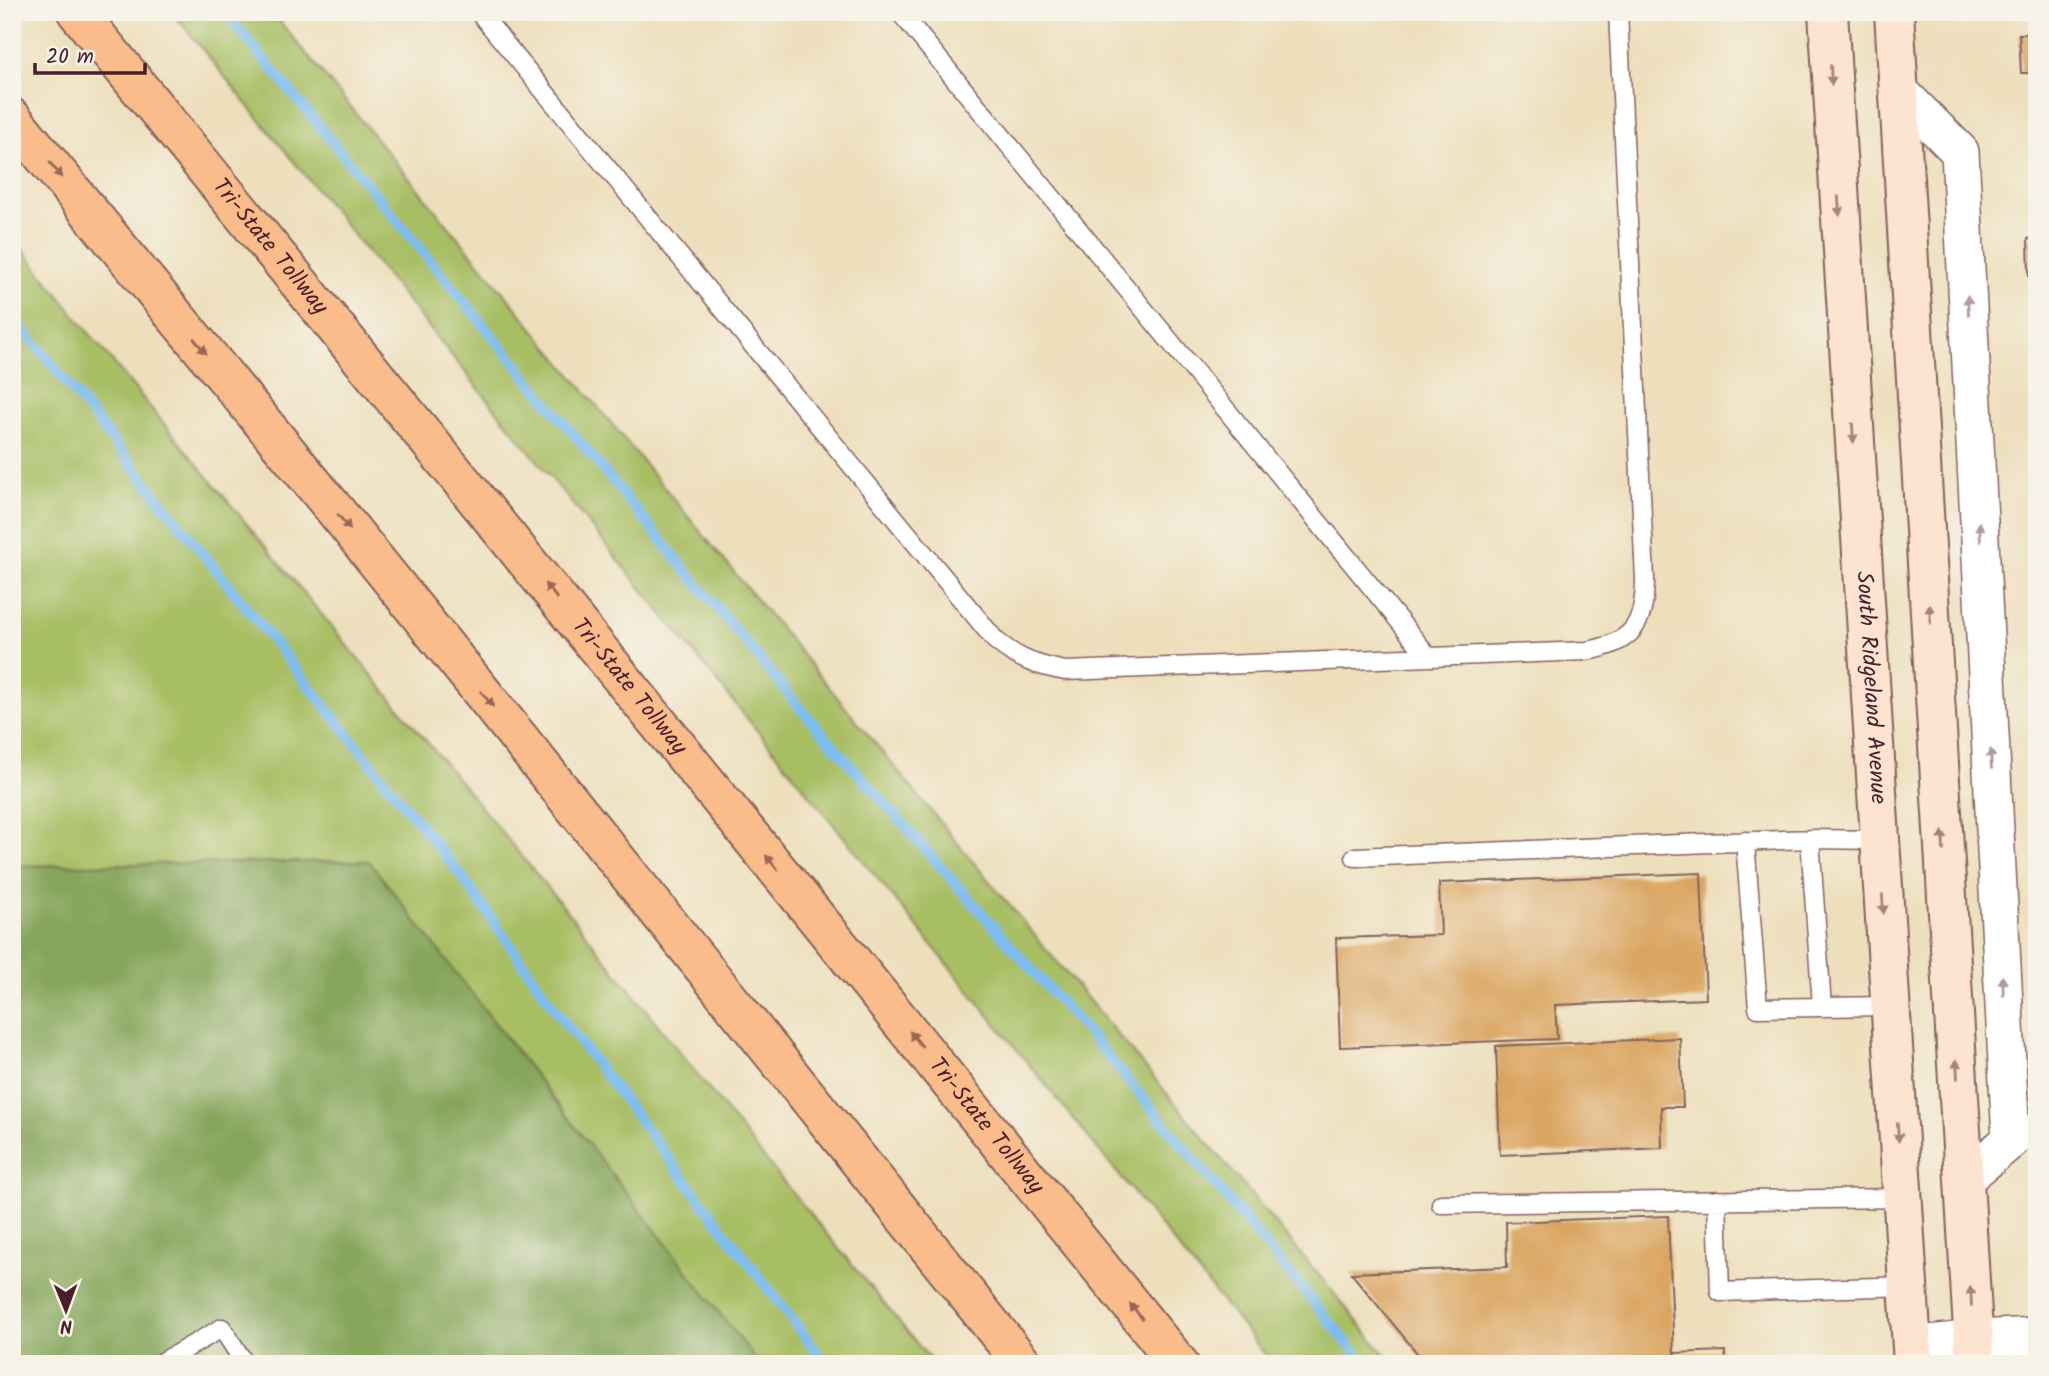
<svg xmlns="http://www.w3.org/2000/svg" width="2049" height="1376" font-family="Kalam,sans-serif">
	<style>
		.green { fill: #a7be64; stroke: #786e48; stroke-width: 2 }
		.forest { fill: #85a55a; stroke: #686242; stroke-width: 2 }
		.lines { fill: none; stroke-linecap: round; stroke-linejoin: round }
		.stream { stroke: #7cbcf1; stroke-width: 10 }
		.building { fill: #daa560 }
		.lane-casing { stroke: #83625e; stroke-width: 21 }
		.street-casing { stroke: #83625e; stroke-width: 40 }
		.secondary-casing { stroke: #83625e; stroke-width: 42 }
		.highway-casing { stroke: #83625e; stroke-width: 42 }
		.lane { stroke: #fff; stroke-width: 18 }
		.street { stroke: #fff; stroke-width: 37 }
		.secondary { stroke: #fde4d0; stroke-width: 38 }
		.highway { stroke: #f9bc8a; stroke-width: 38 }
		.oneway { fill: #a4827e }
		.oneway2 { fill: #996656 }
		.oneway3 { fill: #ae9aa0 }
		.labels { text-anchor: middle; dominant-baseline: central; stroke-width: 5; stroke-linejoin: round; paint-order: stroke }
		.street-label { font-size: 23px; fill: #4a1f2b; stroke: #f7f3e8 }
	</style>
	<rect width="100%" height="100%" fill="#f7f3e8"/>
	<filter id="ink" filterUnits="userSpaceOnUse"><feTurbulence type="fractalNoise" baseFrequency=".0143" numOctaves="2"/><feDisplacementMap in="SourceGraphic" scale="14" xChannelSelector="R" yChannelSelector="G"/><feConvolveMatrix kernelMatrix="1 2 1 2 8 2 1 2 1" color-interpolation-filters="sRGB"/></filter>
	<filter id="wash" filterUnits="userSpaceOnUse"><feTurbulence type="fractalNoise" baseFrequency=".00686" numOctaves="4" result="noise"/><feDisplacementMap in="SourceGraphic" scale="28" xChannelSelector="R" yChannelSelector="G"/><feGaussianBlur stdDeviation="1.57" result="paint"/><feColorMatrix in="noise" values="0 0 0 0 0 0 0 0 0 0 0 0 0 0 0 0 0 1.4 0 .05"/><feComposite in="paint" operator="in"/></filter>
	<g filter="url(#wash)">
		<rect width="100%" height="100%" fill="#eddfbc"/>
		<path class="green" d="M172,12H272L959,845L1393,1364H1273Z
			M12,236L89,333L576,922L759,1152L934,1364H759L369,861L12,866Z"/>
		<path class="forest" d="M369,861L759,1364H12V866Z"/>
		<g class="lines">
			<path class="stream" d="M225,12L795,702L1096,1042L1365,1364
				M12,315L463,878L563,1020L826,1364"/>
		</g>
		<g id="blocks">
			<path class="building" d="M2019,34H2037V82H2035L2034,73H2021Z
				M2037,238V276H2029L2028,239Z
				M2030,288H2037V326H2032Z
				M1701,873L1706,999L1555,1005L1557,1039L1340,1047L1336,938L1441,935L1439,883Z
				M1680,1038L1683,1107H1661L1662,1148L1500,1155L1496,1046Z
				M1668,1216L1674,1353L1725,1351L1726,1364H1426L1351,1273L1507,1267L1506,1222Z"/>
		</g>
	</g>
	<g filter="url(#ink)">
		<use href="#blocks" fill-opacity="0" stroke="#83625e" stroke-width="2"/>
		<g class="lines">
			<defs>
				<path id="lane" d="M479,12L995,640C1019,660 1035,665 1065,671L1587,651C1632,643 1645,625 1645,579L1618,12
					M900,12L1428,656
					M1810,839L1822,1007
					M1745,841L1758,1008L1890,1006
					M1355,857L1810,839L1879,840
					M1717,1200L1720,1292L1908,1286
					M1441,1204L1902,1198
					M159,1364L222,1328L245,1364"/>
				<path id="street" d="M1898,90L1960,152L2011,1140L1964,1179
					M1912,1346L1974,1339L2037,1336"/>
				<g id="secondary">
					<path id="s1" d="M1828,12L1913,1364"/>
					<path d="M1894,12L1975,1364"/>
				</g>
				<g id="highway">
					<path id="s2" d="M77,12L464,484L1179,1364"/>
					<path d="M12,118L348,526L1023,1364"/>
				</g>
			</defs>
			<use href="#lane" class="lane-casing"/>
			<use href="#street" class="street-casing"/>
			<use href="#secondary" class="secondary-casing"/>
			<use href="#highway" class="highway-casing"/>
			<use href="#lane" class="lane"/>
			<use href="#street" class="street"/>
			<use href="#secondary" class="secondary"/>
			<use href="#highway" class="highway"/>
		</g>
		<defs><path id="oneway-solid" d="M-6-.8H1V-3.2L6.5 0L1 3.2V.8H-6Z" transform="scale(1.75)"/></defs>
		<g class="oneway">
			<use href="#oneway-solid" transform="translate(1831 75) rotate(87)"/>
			<use href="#oneway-solid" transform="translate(1839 206) rotate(86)"/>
			<use href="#oneway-solid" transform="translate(1853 433) rotate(86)"/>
			<use href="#oneway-solid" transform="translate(1930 614) rotate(-93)"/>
			<use href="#oneway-solid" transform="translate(1943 841) rotate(-93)"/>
			<use href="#oneway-solid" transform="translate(1883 904) rotate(86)"/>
			<use href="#oneway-solid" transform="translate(1957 1069) rotate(-93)"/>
			<use href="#oneway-solid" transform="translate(1898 1132) rotate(86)"/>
			<use href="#oneway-solid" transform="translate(1971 1296) rotate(-93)"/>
		</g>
		<g class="oneway2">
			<use href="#oneway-solid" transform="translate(56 170) rotate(51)"/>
			<use href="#oneway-solid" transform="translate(200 346) rotate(51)"/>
			<use href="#oneway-solid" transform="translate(344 522) rotate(51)"/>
			<use href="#oneway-solid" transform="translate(551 591) rotate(-129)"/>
			<use href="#oneway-solid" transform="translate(487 699) rotate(51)"/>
			<use href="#oneway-solid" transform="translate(772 863) rotate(-129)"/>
			<use href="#oneway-solid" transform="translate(916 1039) rotate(-129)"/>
			<use href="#oneway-solid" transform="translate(1136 1311) rotate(-129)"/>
		</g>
		<g class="oneway3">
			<use href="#oneway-solid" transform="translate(1968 305) rotate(-93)"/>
			<use href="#oneway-solid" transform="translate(1980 532) rotate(-93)"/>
			<use href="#oneway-solid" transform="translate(1991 759) rotate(-93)"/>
			<use href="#oneway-solid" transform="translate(2003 986) rotate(-93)"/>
		</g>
	</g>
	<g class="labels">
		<g class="street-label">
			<text stroke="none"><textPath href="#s2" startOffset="304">Tri-State Tollway</textPath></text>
			<text stroke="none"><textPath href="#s2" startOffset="872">Tri-State Tollway</textPath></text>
			<text stroke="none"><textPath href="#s1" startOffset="677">South Ridgeland Avenue</textPath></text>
			<text stroke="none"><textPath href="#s2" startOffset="1438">Tri-State Tollway</textPath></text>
		</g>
	</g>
	<rect width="2049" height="1376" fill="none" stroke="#f7f3e8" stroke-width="42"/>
	<g transform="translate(66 1310) rotate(179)" stroke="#f7f3e8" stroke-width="5" paint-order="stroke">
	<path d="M0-5L12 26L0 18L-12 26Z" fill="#4a1f2b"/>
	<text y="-10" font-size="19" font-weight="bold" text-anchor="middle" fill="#4a1f2b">N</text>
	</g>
	<path d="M35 63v10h110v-10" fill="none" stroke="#4a1f2b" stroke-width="3.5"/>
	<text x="46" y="63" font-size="21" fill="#4a1f2b" stroke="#f7f3e8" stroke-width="5" paint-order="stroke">20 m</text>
</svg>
